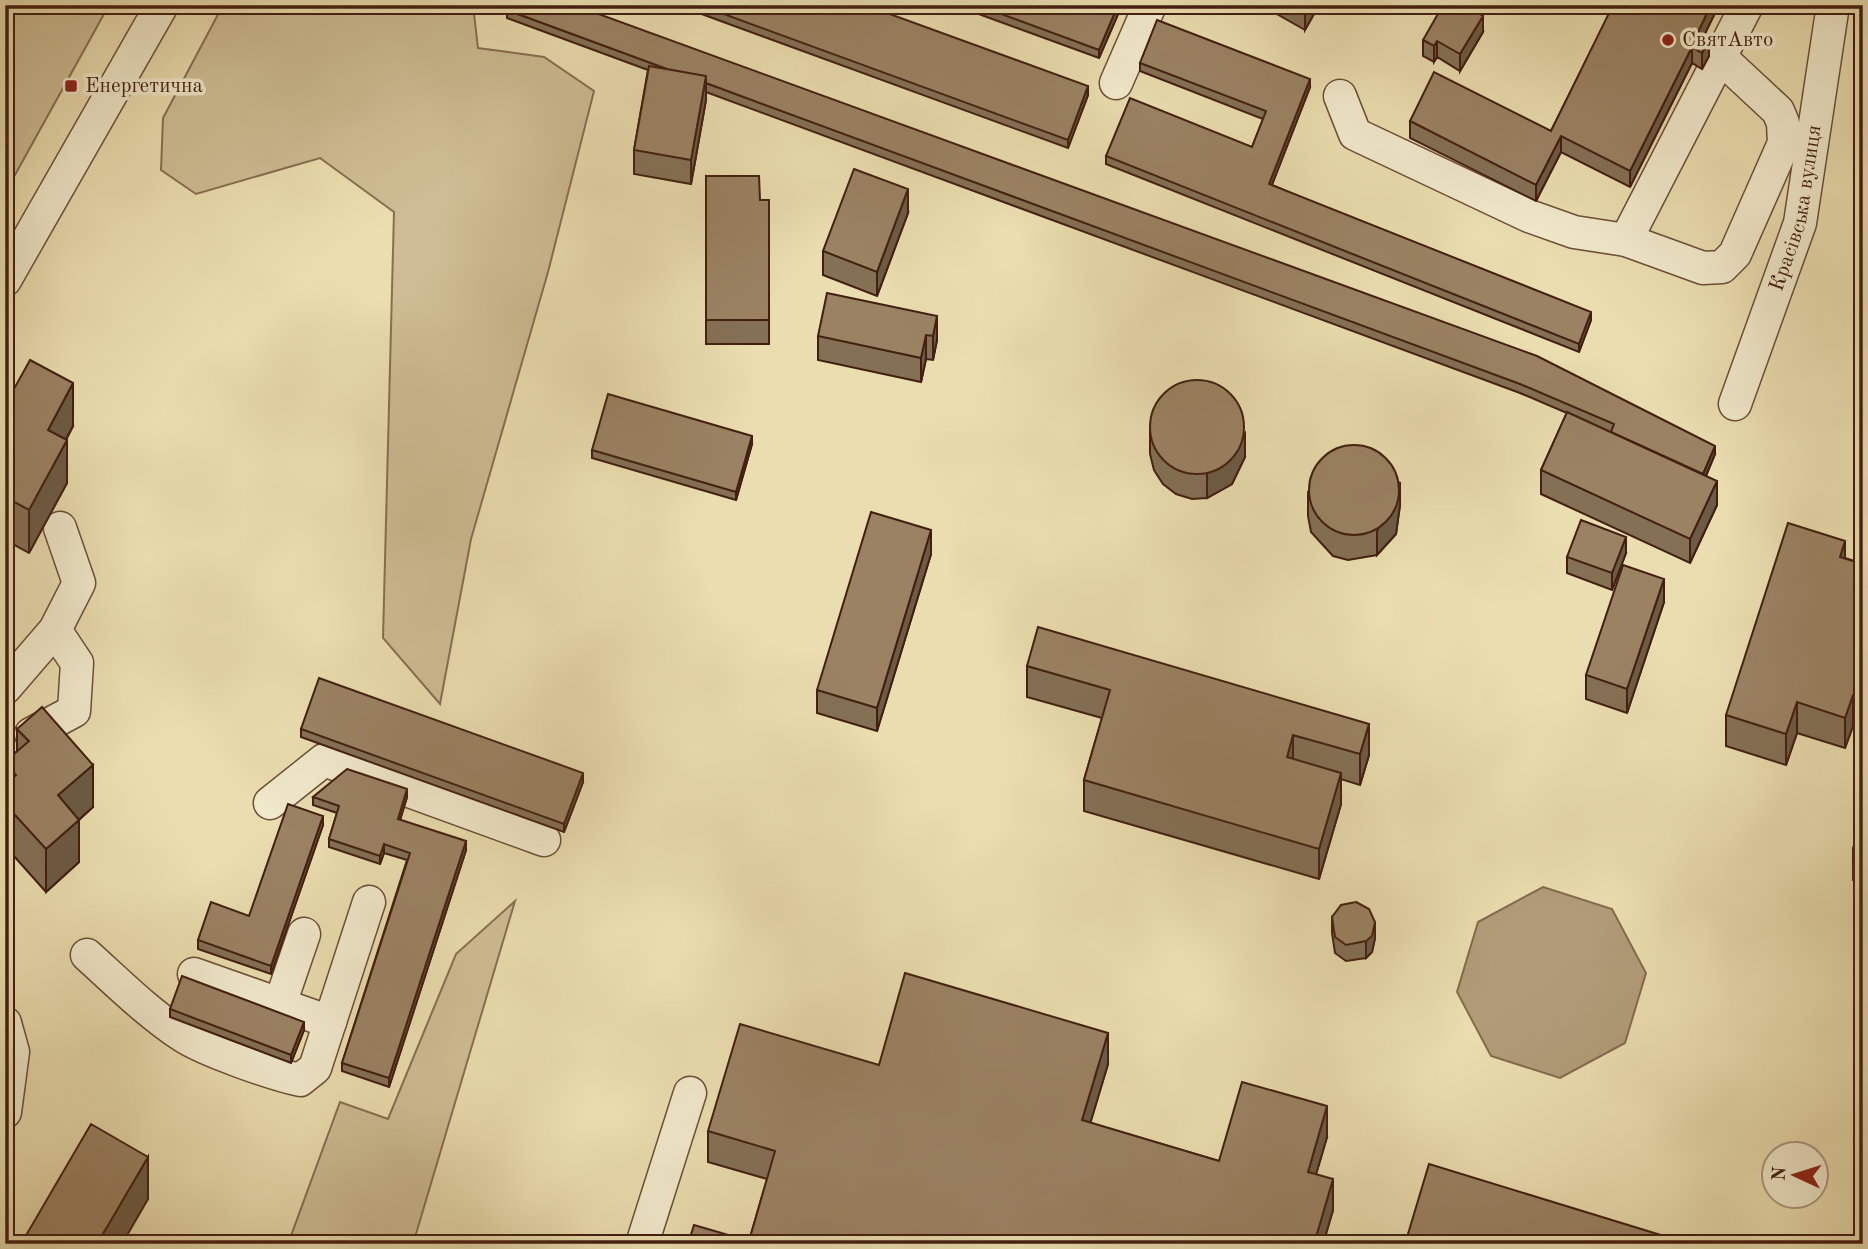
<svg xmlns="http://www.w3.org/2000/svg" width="1868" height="1249" font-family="'Old Standard TT',serif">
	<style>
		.green { fill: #cebd94; stroke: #886e52; stroke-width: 2 }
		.water { fill: #b19c79; stroke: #856a4f; stroke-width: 2 }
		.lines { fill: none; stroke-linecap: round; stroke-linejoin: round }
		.minor-casing { stroke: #6d4e38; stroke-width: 35 }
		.minor { stroke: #f1e9cb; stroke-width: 32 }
		.wall { fill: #847055; stroke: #431f11; stroke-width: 2 }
		.shaded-wall { fill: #6c5b45; stroke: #431f11; stroke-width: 2 }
		.building { fill: #9a8263; stroke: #431f11; stroke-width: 2 }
		.poi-dot { fill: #8f2418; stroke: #f1e9cb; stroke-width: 2.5 }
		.labels { text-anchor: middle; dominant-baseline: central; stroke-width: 7; stroke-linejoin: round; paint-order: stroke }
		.poi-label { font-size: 21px; fill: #431f11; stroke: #f1e9cb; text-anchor: start }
		.street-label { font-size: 21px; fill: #431f11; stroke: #f1e9cb }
	</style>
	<rect width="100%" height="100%" fill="#eaddaf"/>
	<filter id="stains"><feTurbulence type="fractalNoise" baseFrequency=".00286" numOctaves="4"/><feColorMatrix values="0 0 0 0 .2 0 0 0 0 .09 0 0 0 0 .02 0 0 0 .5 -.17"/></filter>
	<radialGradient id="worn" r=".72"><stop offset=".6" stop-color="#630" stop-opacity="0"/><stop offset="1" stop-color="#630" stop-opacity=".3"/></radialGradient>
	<path class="green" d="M5,5H109L5,193Z
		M223,5H473L478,48L544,57L594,91L548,272L471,539L440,704L383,638L394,212L320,158L196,194L161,170L163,118Z
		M515,901L413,1244H288L340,1102L388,1119L456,954Z"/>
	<path class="water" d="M1543,887L1612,909L1646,973L1625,1043L1560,1078L1491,1056L1457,992L1478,922Z"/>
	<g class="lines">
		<defs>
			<g id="minor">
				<path d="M1116,83L1150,5"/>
				<path d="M1340,96L1355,134L1529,216L1574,232L1626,240L1703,268L1722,267L1735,254L1784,143L1783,123L1778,111L1720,57"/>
				<path d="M1626,240L1747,5"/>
				<path d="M5,280L162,5"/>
				<path id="s1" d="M1735,404L1800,223L1833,5"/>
				<path d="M5,688L55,630L79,583L60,528"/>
				<path d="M31,734L74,711L77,663L55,630"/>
				<path d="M270,803L324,760L544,840"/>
				<path d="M87,955C118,983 148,1013 183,1036C206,1051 273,1074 300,1080L315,1068L369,902"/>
				<path d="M194,974L330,1022"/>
				<path d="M280,1004L304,934"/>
				<path d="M5,1023L13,1052L5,1112"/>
				<path d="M642,1244L690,1093"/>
			</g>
		</defs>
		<use href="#minor" class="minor-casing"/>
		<use href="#minor" class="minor"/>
	</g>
	<path class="wall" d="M677,5H865L1088,95L1068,148Z
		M954,5H1122L1099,58Z
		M1261,5H1319L1305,30Z
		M1589,5H1719L1703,37L1709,56L1702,69L1692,63L1630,187L1561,152L1536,201L1410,138V121L1551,131L1609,15Z
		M507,10L1715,454L1706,476L1717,505L1690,563L1541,494V470L1567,413L1520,393L706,92V100L691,184L634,174V150L648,70L507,18Z
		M1483,32L1460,71L1437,57L1434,62L1423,56V40Z
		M1140,63L1310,87L1272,185L1591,320L1579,352L1106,164V156L1252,147L1263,119L1140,71Z
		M706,176L760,200H769V344H706Z
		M908,213L877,296L823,275V251Z
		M937,316V340L933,360L926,359L921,382L818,360V336Z
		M5,405L73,426L66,440L67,483L29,553L5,540Z
		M1150,430L1245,457L1232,484L1207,498L1192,499L1176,494L1163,484L1154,470L1150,454Z
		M752,444L736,500L592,458V450Z
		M1308,492L1400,505L1396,534L1377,555L1348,560L1333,556L1311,532L1308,516Z
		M1626,553L1612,590L1567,573V557Z
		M931,554L877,731L817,713V690Z
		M1845,558L1863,564V729L1853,726L1845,748L1797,733L1786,765L1726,746V715Z
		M1664,602L1627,713L1586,699V675Z
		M1027,666L1369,755L1360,785L1341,779V804L1319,879L1084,811V780L1102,718L1027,697Z
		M17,729L93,807L79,820V862L46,892L5,846V762L17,751Z
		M301,729L583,782L564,832L301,737Z
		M313,797H407L400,820L466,850L389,1087L342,1071V1063L407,860L384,853L380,864L329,847V839L337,813L313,805Z
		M1863,818V883L1853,880V849Z
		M323,825L271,974L198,949V940L249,916Z
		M1332,917L1375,938L1372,952L1366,958L1346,961L1335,953L1332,933Z
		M170,1009L304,1030L291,1063L170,1017Z
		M1108,1064L1090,1123L1219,1161L1327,1137L1316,1174L1333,1210L1323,1244H688L749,1241L767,1179L708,1162V1131L879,1065Z"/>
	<path class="shaded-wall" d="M1118,5H1122L1099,58V50Z
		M1310,5H1319L1305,30V14Z
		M1711,5H1719L1697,50V34Z
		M1483,16V32L1460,71V54Z
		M1709,39V56L1702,69V53Z
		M1437,41V57L1434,62V46Z
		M1692,47V63L1630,187V171Z
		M706,76V100L691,184V160Z
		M1310,79V87L1269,192V184Z
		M1088,86V95L1068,148V140Z
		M1561,136V152L1536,201V185Z
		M908,189V213L877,296V272Z
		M1591,312V320L1579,352V344Z
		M937,316V340L933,360V336Z
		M926,335V359L921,382V358Z
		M73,383V426L48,472V430Z
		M1245,433V457L1232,484L1207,498V474Z
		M752,436V444L736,500V492Z
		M67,440V483L29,553V510Z
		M1715,446V454L1701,487V479Z
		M1717,481V505L1690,563V539Z
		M1400,482V505L1396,534L1377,555V531Z
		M931,530V554L877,731V708Z
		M1626,537V553L1612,590V573Z
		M1845,541V572L1840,557Z
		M1664,579V602L1627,713V689Z
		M8,591V615L5,620V597Z
		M1853,695V726L1845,748V718Z
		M1797,702V733L1786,765V734Z
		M1369,724V755L1360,785V754Z
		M1293,735V766L1287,757Z
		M93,765V807L58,838V795Z
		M583,773V782L564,832V824Z
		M1341,773V804L1319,879V849Z
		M407,789V797L398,827V819Z
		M323,816V825L271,974V966Z
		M79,820V862L46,892V849Z
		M466,841V850L389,1087V1078Z
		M384,844V853L380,864V856Z
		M1375,922V938L1372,952L1366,958V941Z
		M304,1022V1030L291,1063V1055Z
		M1108,1033V1064L1082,1151V1120Z
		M1327,1106V1137L1308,1202V1172Z
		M148,1157V1199L122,1244H97Z
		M1333,1179V1210L1323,1244H1314Z"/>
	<path class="building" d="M508,5H574L1537,356L1715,446L1703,474L1611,432L1614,424L1520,384L706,83V76L667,69L507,10Z
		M699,5H865L1088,86L1068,140Z
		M977,5H1118L1099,50Z
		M1290,5H1310L1305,14Z
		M1443,5H1464L1483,16L1460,54L1437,41L1434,46L1423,40Z
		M1613,5H1711L1697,34L1709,39L1702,53L1692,47L1630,171L1561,136L1536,185L1410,121L1434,72L1551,131Z
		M1157,20L1310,79L1269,184L1591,312L1579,344L1106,156L1130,98L1252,147L1266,111L1140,63Z
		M649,66L706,76L691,160L634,150Z
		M854,169L908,189L877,272L823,251Z
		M706,176H759L760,200H769V320H706Z
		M827,293L937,316L933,336L926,335L921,358L818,336Z
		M30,360L73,383L48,430L67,440L29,510L5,497V405Z
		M1150 427a47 47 0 1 1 94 0a47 47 0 1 1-94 0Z
		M608,394L752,436L736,492L592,450Z
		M1567,412L1717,481L1690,539L1541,470Z
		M1309 490a45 45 0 1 1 90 0a45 45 0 1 1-90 0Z
		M871,512L931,530L877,708L817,690Z
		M1581,520L1626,537L1612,573L1567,557Z
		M1788,523L1845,541L1840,557L1863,564V699L1853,695L1845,718L1797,702L1786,734L1726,715Z
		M1623,565L1664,579L1627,689L1586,675Z
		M1038,627L1369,724L1360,754L1293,735L1287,757L1341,773L1319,849L1084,780L1110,690L1027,666Z
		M319,678L583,773L564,824L301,729Z
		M42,707L93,765L58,795L79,820L46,849L5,804V784L16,775L5,762L29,741L17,729Z
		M347,769L407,789L398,819L466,841L389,1078L342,1063L410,853L384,844L380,856L329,839L339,806L313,797Z
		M288,804L323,816L271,966L198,940L211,902L249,916Z
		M1863,818V852L1853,849Z
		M1356,902L1369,909L1375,922L1372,936L1366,941L1346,945L1335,937L1332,917L1341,905Z
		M905,973L1108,1033L1082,1120L1219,1161L1242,1082L1327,1106L1308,1172L1333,1179L1314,1244H688L694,1225L749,1241L775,1151L708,1131L740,1024L879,1065Z
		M182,976L304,1022L291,1055L170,1009Z
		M91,1124L148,1157L97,1244H21Z
		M1429,1164L1677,1240L1676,1244H1405Z"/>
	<g class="poi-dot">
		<circle cx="1668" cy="40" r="7"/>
		<rect x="64" y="79" width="14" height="14" rx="3.5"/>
	</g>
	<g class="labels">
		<g class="poi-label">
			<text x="1682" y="40">СвятАвто</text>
			<text x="85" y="86">Енергетична</text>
		</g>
		<g class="street-label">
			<text stroke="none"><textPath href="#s1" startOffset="206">Красівська вулиця</textPath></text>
		</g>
	</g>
	<rect width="1868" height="1249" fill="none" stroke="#eaddaf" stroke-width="28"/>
	<rect x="7" y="7" width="1854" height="1235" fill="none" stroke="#431f11" stroke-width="3.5"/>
	<rect x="14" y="14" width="1840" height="1221" fill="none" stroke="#431f11" stroke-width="2"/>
	<g transform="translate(1795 1175) rotate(274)"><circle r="33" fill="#f1e9cb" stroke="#ab9881" stroke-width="2"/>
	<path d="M0-5L12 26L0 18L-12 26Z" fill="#8f2418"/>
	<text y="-10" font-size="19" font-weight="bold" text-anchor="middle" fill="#431f11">N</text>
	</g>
	<rect width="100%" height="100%" filter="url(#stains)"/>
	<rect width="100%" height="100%" fill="url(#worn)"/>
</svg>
